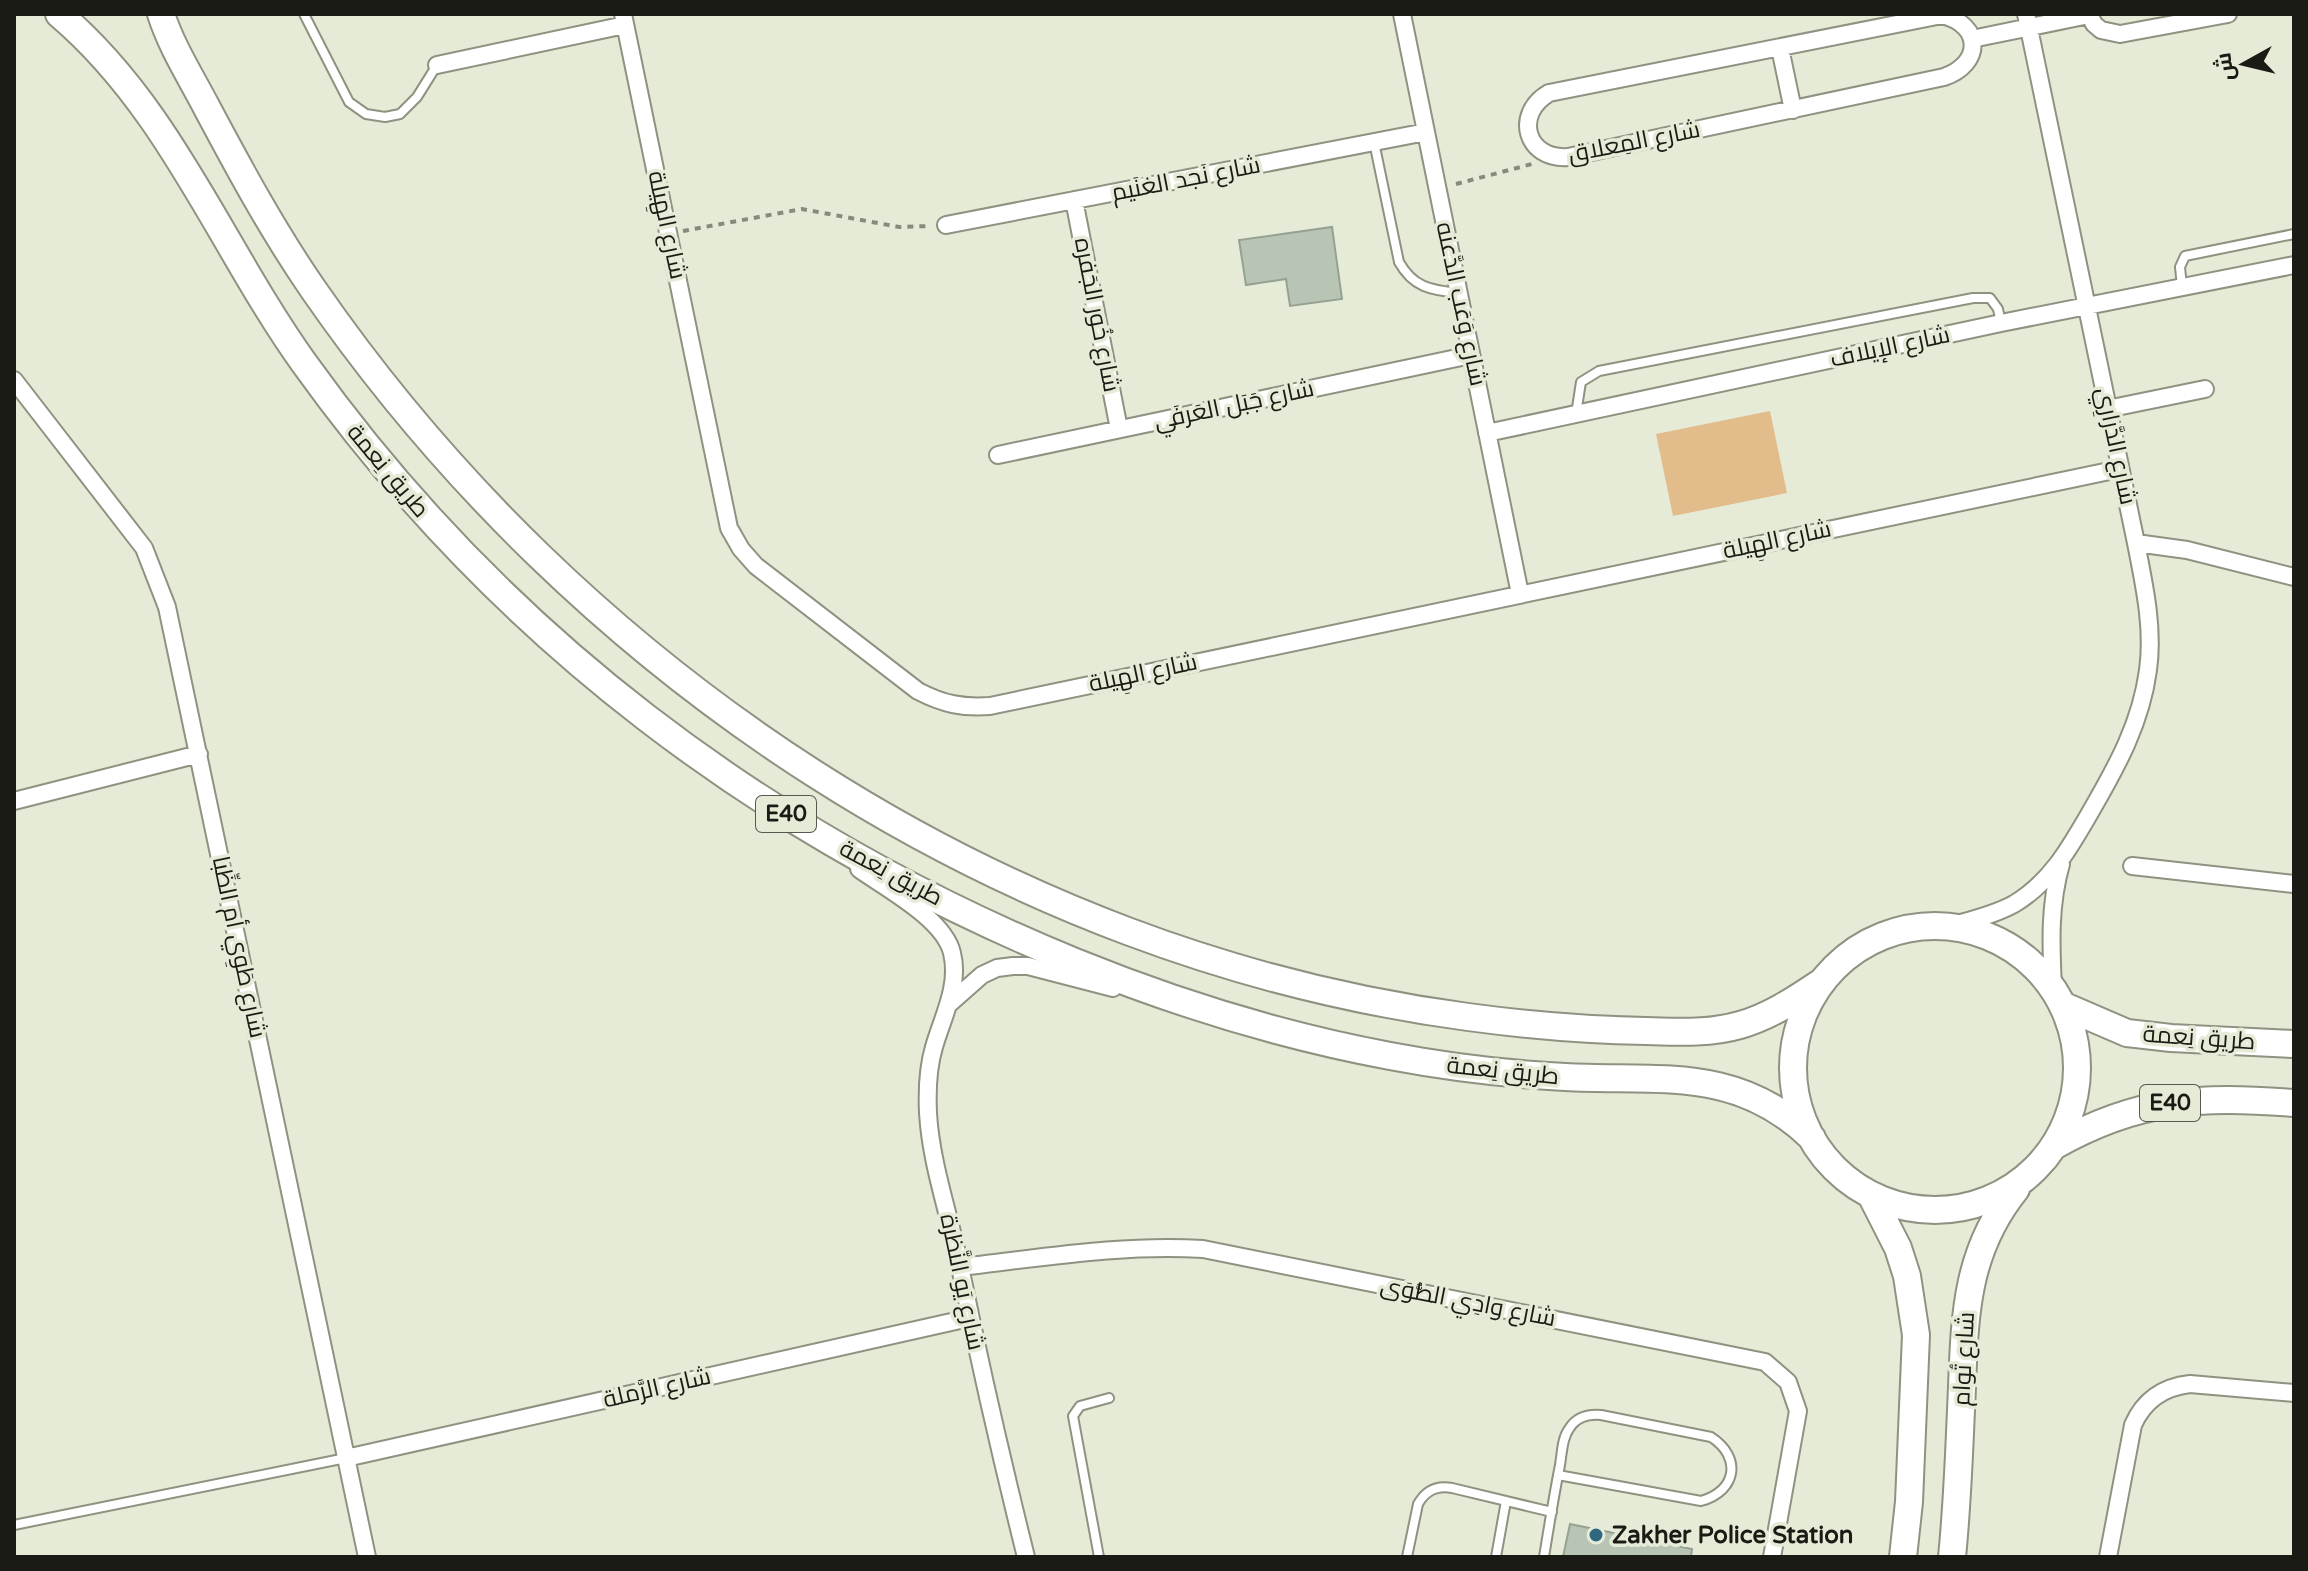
<svg xmlns="http://www.w3.org/2000/svg" width="2308" height="1571" font-family="'Varela Round',Cairo,sans-serif">
	<style>
		.green { fill: #e2bc8b }
		.building { fill: #b8c5b5; stroke: #95a292; stroke-width: 2 }
		.lines { fill: none; stroke-linecap: round; stroke-linejoin: round }
		.service-casing { stroke: #8e9280; stroke-width: 12 }
		.minor-casing { stroke: #8e9280; stroke-width: 20 }
		.primary-casing { stroke: #8e9280; stroke-width: 30 }
		.path { stroke: #878b7d; stroke-width: 4; stroke-dasharray: 6 6; stroke-linecap: butt }
		.service { stroke: #fff; stroke-width: 8 }
		.minor { stroke: #fff; stroke-width: 16 }
		.primary { stroke: #fff; stroke-width: 26 }
		.poi-dot { fill: #2d6880; stroke: #e6ebd7; stroke-width: 3 }
		.labels { text-anchor: middle; dominant-baseline: central; stroke-width: 7; stroke-linejoin: round; paint-order: stroke }
		.shield { fill: #e6ebd7; stroke: #57594e; stroke-width: 2 }
		.shield-label { font-size: 22px; font-weight: bold; fill: #1a1b14 }
		.street-label { font-size: 24px; fill: #1a1b14; stroke: #e6ebd7 }
		.poi-label { font-size: 24px; font-weight: bold; fill: #1a1b14; stroke: #e6ebd7; text-anchor: start }
	</style>
	<rect width="100%" height="100%" fill="#e6ebd7"/>
	<path class="green" d="M1770,411L1787,493L1673,516L1656,434Z"/>
	<path class="building" d="M1332,227L1342,299L1290,306L1286,279L1246,285L1239,240Z
		M1570,1524L1692,1549L1691,1557H1563Z"/>
	<g class="lines">
		<defs>
			<path id="service" d="M304,14L349,102L366,114L385,117L400,114L417,97L437,65
				M1374,142L1399,262C1413,287 1430,290 1458,293
				M2182,287L2180,267L2185,256L2294,234
				M1576,414L1581,382L1599,371L1973,298H1990L1998,309L2001,323
				M14,1525L346,1458
				M1099,1557L1073,1416L1080,1406L1109,1398
				M1407,1557L1418,1504C1426,1490 1437,1485 1452,1488L1552,1512
				M1496,1557L1506,1501
				M1544,1557C1549,1526 1554,1495 1560,1465C1562,1453 1562,1438 1569,1429C1576,1417 1587,1414 1601,1415L1711,1437C1742,1457 1737,1491 1701,1501L1558,1475"/>
			<path id="minor" d="M623,14L729,528L741,549L756,566L918,691C943,704 962,708 990,706L2119,469
				M1402,14L1520,594
				M2089,14L2094,24L2101,30L2120,34L2228,14
				M1942,15C1983,25 1982,64 1944,77L1568,157C1526,160 1513,114 1549,93Z
				M1972,39L2089,15
				M1780,48L1793,110
				M437,65L625,25
				M1074,200L1119,429
				M946,225L1426,132
				M14,380L144,548L167,607L367,1557
				M2107,409L2205,389
				M1487,433L2001,323L2294,265
				M998,455L1471,355
				M2136,543L2187,550L2294,577
				M14,801L199,754
				M2132,866L2294,884
				M859,869C887,889 944,919 952,953C960,985 943,1016 934,1047C928,1067 927,1091 928,1113C931,1165 950,1216 960,1267C980,1364 1002,1461 1026,1557
				M1950,926C1971,920 1994,915 2014,904C2051,882 2070,847 2091,811C2117,766 2141,723 2148,670C2154,628 2144,584 2136,543L2026,14
				M2053,989C2051,945 2049,906 2061,864
				M948,1005L982,975L997,968L1013,966H1028L1113,988
				M960,1267C1041,1258 1121,1244 1203,1249L1765,1362L1788,1382L1798,1411L1772,1557
				M346,1458L969,1318
				M2108,1557L2133,1425C2144,1400 2163,1387 2190,1384L2294,1393"/>
			<path id="primary" d="M59,14C170,108 221,247 304,363C500,637 764,835 1075,962C1176,1003 1283,1036 1390,1056C1448,1067 1506,1074 1565,1077C1660,1082 1737,1065 1812,1138
				M161,14C172,48 191,77 207,108C240,170 273,231 313,289C579,674 1001,955 1468,1017C1527,1025 1586,1030 1646,1031C1677,1032 1709,1034 1740,1025C1771,1016 1796,999 1823,981
				M1793 1068a142 142 0 1 1 284 0a142 142 0 1 1-284 0Z
				M2062,1005L2127,1033L2171,1038L2294,1044
				M2054,1146C2138,1098 2200,1096 2294,1103
				M1871,1195L1898,1248L1907,1276L1916,1335L1909,1502L1903,1557
				M1952,1557C1957,1508 1959,1459 1961,1410C1965,1328 1961,1257 2016,1189"/>
		</defs>
		<use href="#service" class="service-casing"/>
		<use href="#minor" class="minor-casing"/>
		<use href="#primary" class="primary-casing"/>
		<path class="path" d="M1456,184L1532,164
			M683,231L802,209L899,227L931,226"/>
		<use href="#service" class="service"/>
		<use href="#minor" class="minor"/>
		<use href="#primary" class="primary"/>
	</g>
	<circle class="poi-dot" cx="1596" cy="1535" r="8"/>
	<g class="labels">
		<g class="shield">
			<rect x="756" y="796" width="60" height="36" rx="6"/>
			<rect x="2140" y="1085" width="60" height="36" rx="6"/>
		</g>
		<g class="shield-label">
			<text x="786" y="814">E40</text>
			<text x="2170" y="1103">E40</text>
		</g>
		<g class="street-label">
			<text transform="translate(1634 142) rotate(-11)">شارع المِعلاق</text>
			<text transform="translate(1186 179) rotate(-11)">شارع نَجد الغنَيم</text>
			<text transform="translate(667 225) rotate(78)">شارع الهِيلة</text>
			<text transform="translate(1461 304) rotate(78)">شارع وَعَب الدَّعنه</text>
			<text transform="translate(1097 315) rotate(79)">شارع خُور الجَفره</text>
			<text transform="translate(1890 347) rotate(-12)">شارع الإيلاف</text>
			<text transform="translate(1234 405) rotate(-12)">شارع جَبَل العَرفَي</text>
			<text transform="translate(2116 446) rotate(78)">شارع الدَّرارِي</text>
			<text transform="translate(388 471) rotate(50)">طريق نِعمة</text>
			<text transform="translate(1777 540) rotate(-12)">شارع الهِيلة</text>
			<text transform="translate(1143 673) rotate(-12)">شارع الهِيلة</text>
			<text transform="translate(891 873) rotate(28)">طريق نِعمة</text>
			<text transform="translate(239 947) rotate(78)">شارع طَوِي أم الظِّبا</text>
			<text transform="translate(2199 1038) rotate(4)">طريق نِعمة</text>
			<text transform="translate(1503 1071) rotate(6)">طريق نِعمة</text>
			<text transform="translate(962 1282) rotate(78)">شارع يَو النَّظرة</text>
			<text transform="translate(1468 1302) rotate(11)">شارع وادِي الطُّوَى</text>
			<text transform="translate(1964 1359) rotate(-87)">شارع تُوام</text>
			<text transform="translate(657 1388) rotate(-13)">شارع الرَّملة</text>
		</g>
		<g class="poi-label">
			<text x="1612" y="1535">Zakher Police Station</text>
		</g>
	</g>
	<rect width="2308" height="1571" fill="none" stroke="#1a1b14" stroke-width="32"/>
	<g transform="translate(2244 64) rotate(262)" stroke="#e6ebd7" stroke-width="6" paint-order="stroke">
	<path d="M0-6L14 30L0 20L-14 30Z" fill="#1a1b14"/>
	<text y="-12" font-size="22" font-weight="bold" text-anchor="middle" fill="#1a1b14">ش</text>
	</g>
</svg>
